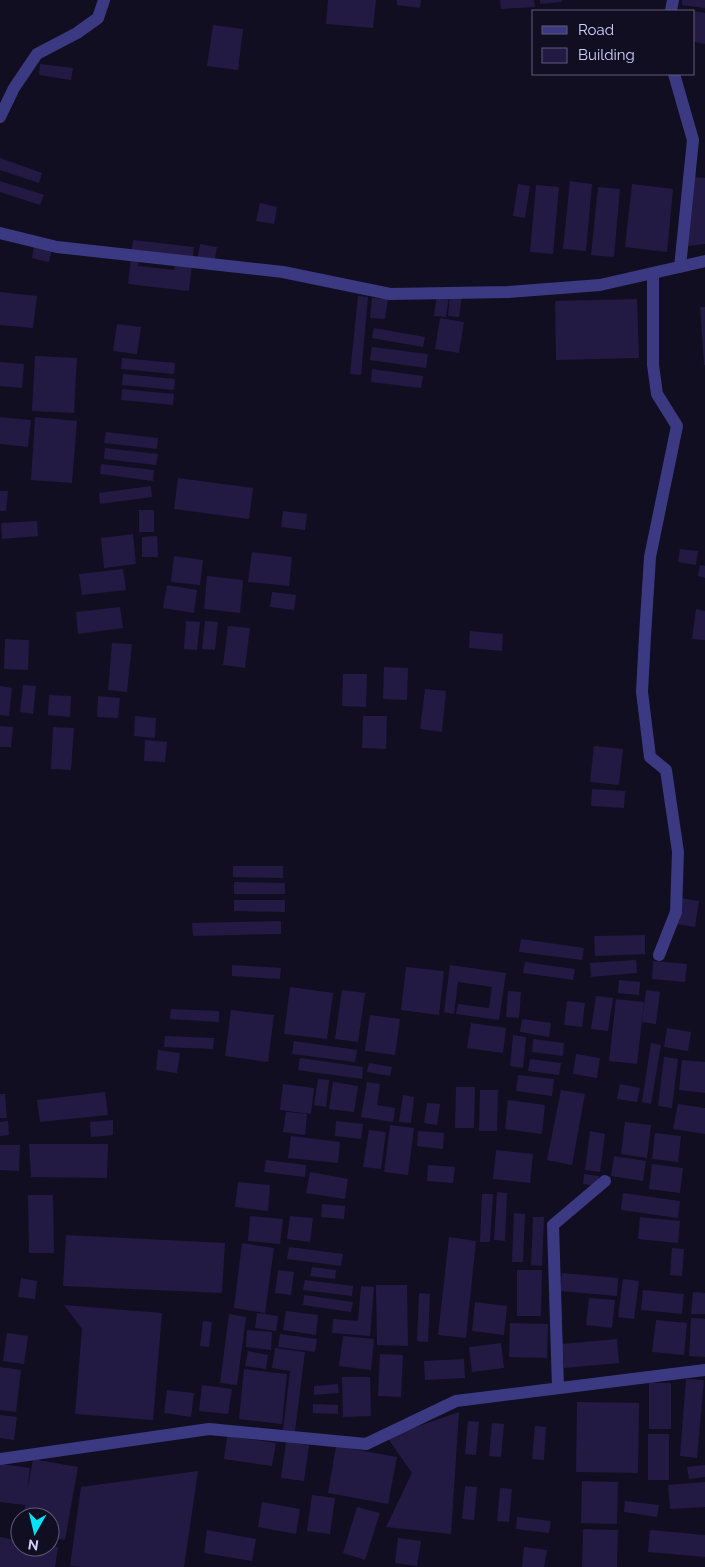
<svg xmlns="http://www.w3.org/2000/svg" width="705" height="1567" font-family="Raleway,sans-serif">
	<style>
		.building { fill: #221a43; fill-rule: evenodd }
		.lines { fill: none; stroke-linecap: round; stroke-linejoin: round }
		.street { stroke: #3b3981; stroke-width: 12 }
	</style>
	<rect width="100%" height="100%" fill="#110e22"/>
	<path class="building" d="M328,0H376L373,28L326,24Z
		M397,0H421L420,8L397,5Z
		M500,0H534L535,7L501,9Z
		M540,0H562V2L540,4Z
		M682,0H705V8L682,5Z
		M694,11L705,13V44L694,42Z
		M213,25L243,29L238,70L207,66Z
		M40,64L73,68L71,80L39,75Z
		M0,158L42,173L39,183L0,170Z
		M693,177L705,178V244L687,246Z
		M0,181L44,195L40,205L0,192Z
		M570,181L592,184L586,251L563,249Z
		M518,184L530,186L525,218L513,216Z
		M632,184L673,189L667,252L625,247Z
		M536,185L559,187L553,254L530,252Z
		M598,187L620,189L614,257L591,255Z
		M260,203L277,207L274,224L256,221Z
		M133,240L194,247L189,291L128,284ZM139,259L175,264L174,270L138,266Z
		M35,241L53,245L49,262L32,258Z
		M200,244L217,247L214,264L197,261Z
		M0,292L37,296L33,328L0,325Z
		M437,294L449,296L446,317L434,316Z
		M450,294L462,296L459,317L448,316Z
		M358,296L368,297L361,375L350,374Z
		M372,298L388,299L385,319L370,318Z
		M637,299L639,358L556,360L555,301Z
		M700,307H705V365H704Z
		M440,318L464,322L459,353L435,349Z
		M117,324L141,327L137,354L113,351Z
		M374,328L425,337L423,347L372,338Z
		M372,347L428,354L426,368L370,360Z
		M35,356L77,358L74,413L32,411Z
		M122,358L175,363L174,374L121,369Z
		M0,362L24,364L22,388L0,386Z
		M372,369L423,376L421,388L371,382Z
		M123,374L175,379L174,390L122,385Z
		M122,389L174,394L173,405L121,400Z
		M0,417L31,420L28,447L0,444Z
		M35,417L77,421L72,483L31,480Z
		M106,432L158,438L157,449L104,443Z
		M105,448L158,454L156,465L104,459Z
		M101,464L154,470L153,481L100,474Z
		M178,478L253,488L249,519L174,509Z
		M151,486L152,497L100,504L99,493Z
		M0,491H8L6,511H0Z
		M139,510H154V532H139Z
		M283,511L307,514L305,530L281,527Z
		M37,521L38,536L2,539L1,523Z
		M133,534L136,564L104,568L101,538Z
		M157,536L158,557H142V537Z
		M680,549L698,551L696,565L678,562Z
		M252,552L292,557L289,586L248,582Z
		M174,556L203,560L200,585L171,582Z
		M700,565L705,566V578L698,576Z
		M123,569L126,590L82,595L79,574Z
		M207,576L243,580L240,613L204,609Z
		M167,585L197,590L194,613L163,608Z
		M272,592L296,595L294,610L270,607Z
		M120,607L123,628L78,634L76,612Z
		M696,609L705,611V640L692,639Z
		M186,621L200,622L197,650L184,649Z
		M205,621L218,622L215,650L202,649Z
		M228,626L250,628L245,668L223,665Z
		M470,631L503,634L502,651L469,648Z
		M5,639L29,640L28,670L4,669Z
		M112,643L132,644L127,692L108,690Z
		M384,667L408,668L407,700L383,699Z
		M343,674H367L366,707L342,706Z
		M23,685L36,686L33,714L20,712Z
		M0,686L12,688L9,716L0,715Z
		M425,689L446,691L442,732L420,729Z
		M49,695L71,696L70,717L48,715Z
		M98,696L120,698L118,718L97,717Z
		M135,716L156,718L155,738L134,736Z
		M363,716H387L386,749L362,748Z
		M0,726L13,727L11,747H0Z
		M53,727L74,728L71,770L51,769Z
		M145,740L167,742L165,762L144,761Z
		M594,746L623,749L619,785L590,782Z
		M592,789L625,791L624,808L591,806Z
		M233,866H283V878L233,877Z
		M234,882L285,883V894H234Z
		M674,897L699,901L695,927L670,923Z
		M234,900H285V912L234,911Z
		M281,921V934L193,936L192,923Z
		M645,935V954L595,956L594,936Z
		M521,939L584,948L582,960L519,952Z
		M636,960L637,973L591,977L590,963Z
		M653,961L687,964L685,982L652,979Z
		M525,962L575,969L573,980L523,973Z
		M232,965L281,968L280,979L232,976Z
		M450,965L506,973L499,1020L456,1014L458,1004L489,1008L492,987L458,982L454,1014L444,1012Z
		M406,967L444,971L439,1015L401,1010Z
		M619,980L640,982L639,995L618,993Z
		M290,987L333,993L327,1039L284,1034Z
		M342,990L365,993L358,1042L335,1039Z
		M646,990L660,992L656,1024L642,1022Z
		M508,991L521,992L519,1018L506,1017Z
		M596,996L613,998L608,1031L591,1029Z
		M616,999L644,1002L637,1064L609,1061Z
		M567,1001L585,1003L582,1027L564,1025Z
		M171,1009L219,1011V1022L170,1019Z
		M231,1010L274,1015L268,1062L225,1056Z
		M370,1015L400,1019L395,1055L365,1051Z
		M522,1019L551,1023L549,1037L520,1032Z
		M471,1023L506,1028L503,1053L467,1048Z
		M667,1028L691,1032L688,1051L664,1047Z
		M513,1035L526,1037L523,1068L510,1066Z
		M165,1036L214,1038L213,1049L164,1047Z
		M533,1039L564,1043L563,1056L532,1052Z
		M294,1041L357,1050L355,1062L292,1054Z
		M651,1043L661,1045L651,1104L642,1102Z
		M158,1050L180,1053L177,1073L156,1070Z
		M576,1054L600,1058L597,1078L573,1074Z
		M664,1057L678,1059L672,1108L658,1106Z
		M300,1058L363,1067L362,1079L298,1070Z
		M530,1059L561,1063L559,1075L528,1071Z
		M682,1060L705,1062V1093L679,1090Z
		M369,1063L392,1067L390,1076L367,1072Z
		M518,1075L554,1079L552,1096L516,1091Z
		M318,1079L329,1080L326,1107L314,1105Z
		M333,1082L358,1086L354,1112L329,1109Z
		M367,1082L380,1084L377,1105L395,1108L393,1122L361,1117Z
		M283,1084L314,1088L311,1114L280,1110Z
		M620,1084L640,1088L637,1102L617,1099Z
		M456,1087H475L474,1128H455Z
		M480,1090H498L497,1131H479Z
		M561,1090L585,1094L572,1165L547,1160Z
		M105,1092L108,1115L40,1122L37,1100Z
		M0,1094H5L7,1118H0Z
		M403,1095L414,1097L411,1123L399,1122Z
		M508,1100L545,1105L542,1134L505,1129Z
		M427,1103L440,1104L437,1125L424,1123Z
		M678,1104L705,1108V1134L673,1129Z
		M286,1112L307,1114L305,1135L283,1132Z
		M113,1120V1135L91,1137L90,1122Z
		M8,1121L9,1135L0,1136V1122Z
		M336,1121L363,1124L361,1139L335,1136Z
		M625,1122L651,1125L647,1158L621,1154Z
		M390,1125L414,1128L408,1175L384,1172Z
		M369,1130L386,1132L381,1169L363,1167Z
		M418,1131L444,1133L443,1149L417,1146Z
		M590,1131L605,1134L600,1172L585,1170Z
		M655,1133L681,1136L678,1162L652,1159Z
		M291,1136L340,1142L338,1163L288,1158Z
		M29,1144H108L107,1178L31,1177Z
		M0,1145H20L19,1171L0,1170Z
		M496,1150L533,1154L530,1183L493,1179Z
		M614,1156L646,1161L643,1181L611,1176Z
		M266,1160L306,1165L305,1177L264,1172Z
		M652,1164L683,1168L680,1193L649,1189Z
		M428,1165L455,1167L453,1183L427,1181Z
		M310,1172L348,1179L345,1199L306,1193Z
		M584,1174L599,1176L598,1186L583,1184Z
		M238,1182L270,1185L268,1211L235,1207Z
		M497,1192L507,1193L505,1241L494,1240Z
		M623,1193L680,1201L678,1218L621,1210Z
		M482,1194H493L490,1242H480Z
		M28,1195H53L54,1253H29Z
		M322,1204L345,1206L344,1219L321,1217Z
		M514,1213L525,1214L523,1262H512Z
		M250,1216L283,1219L280,1244L248,1241Z
		M290,1216L313,1218L310,1242L287,1239Z
		M533,1217H544L542,1266L531,1265Z
		M640,1217L680,1221L678,1243L638,1239Z
		M66,1235L225,1243L222,1293L63,1286Z
		M449,1237L476,1241L466,1338L438,1335Z
		M242,1243L274,1248L265,1313L234,1308Z
		M289,1247L343,1254L341,1266L287,1259Z
		M672,1248L684,1249L682,1276L670,1275Z
		M312,1267L336,1270L335,1279L310,1276Z
		M278,1270L294,1272L291,1295L275,1293Z
		M517,1270H542L541,1316H517Z
		M562,1273L618,1278L617,1296L560,1291Z
		M21,1278L37,1281L35,1299L18,1297Z
		M623,1279L639,1281L634,1319L618,1317Z
		M305,1280L353,1286L352,1296L303,1290Z
		M376,1285H407L408,1346L377,1345Z
		M361,1286L374,1287L370,1336L332,1333L333,1319L358,1321Z
		M643,1290L684,1294L682,1314L641,1310Z
		M693,1292L705,1293V1314H691Z
		M419,1293L430,1294L428,1342L417,1341Z
		M304,1295L353,1302L351,1312L303,1305Z
		M589,1298L615,1300L612,1328L586,1325Z
		M475,1302L507,1306L504,1335L472,1331Z
		M64,1305L162,1313L153,1420L75,1414L82,1329Z
		M286,1311L318,1315L316,1335L283,1330Z
		M257,1313L278,1316L276,1331L255,1328Z
		M229,1314L246,1317L237,1385L220,1383Z
		M691,1318L705,1319V1357L689,1356Z
		M656,1320L687,1323L684,1355L652,1352Z
		M203,1321L212,1322L209,1347L200,1346Z
		M510,1323L548,1324L547,1358L509,1357Z
		M247,1330L272,1332L271,1350L246,1347Z
		M7,1333L28,1336L24,1364L3,1361Z
		M280,1334L317,1339L315,1352L278,1347Z
		M343,1336L374,1339L371,1370L339,1366Z
		M617,1339L619,1363L564,1368L562,1344Z
		M501,1343L504,1368L472,1372L469,1347Z
		M275,1348L305,1352L295,1431L283,1430L290,1371L272,1368Z
		M248,1351L268,1355L266,1369L245,1366Z
		M380,1354L403,1355L401,1397L378,1396Z
		M464,1359L465,1378L425,1380L424,1361Z
		M0,1367L21,1370L16,1412L0,1410Z
		M244,1369L287,1374L282,1424L239,1419Z
		M342,1377H370L371,1416L343,1417Z
		M686,1379L704,1380L697,1458L680,1456Z
		M649,1383H671V1429H649Z
		M338,1384L339,1393L314,1395V1386Z
		M202,1385L232,1389L228,1414L199,1411Z
		M167,1390L194,1393L191,1417L164,1413Z
		M577,1402L639,1403L638,1473L576,1472Z
		M313,1404L338,1405V1414L313,1413Z
		M459,1412L451,1534L386,1527L412,1473L387,1437Z
		M0,1415L17,1417L14,1440L0,1438Z
		M468,1421L479,1422L476,1455L465,1454Z
		M492,1423L504,1424L501,1457L489,1456Z
		M535,1426L546,1427L544,1460L532,1459Z
		M648,1434H669V1480H648Z
		M227,1436L276,1443L272,1466L224,1459Z
		M286,1442L309,1445L304,1481L281,1478Z
		M336,1446L397,1457L388,1504L328,1493Z
		M33,1459L78,1467L65,1540L50,1537V1517H23L25,1505L0,1502V1464L30,1468L27,1492Z
		M705,1465V1477L689,1479L687,1467Z
		M198,1471L184,1567H80L70,1566L81,1487Z
		M582,1481L618,1482L617,1524L581,1523Z
		M705,1482V1507L670,1509L668,1485Z
		M465,1486L477,1487L474,1520L462,1519Z
		M500,1488L512,1489L509,1522L497,1521Z
		M312,1495L335,1498L330,1534L307,1531Z
		M625,1501L659,1505L657,1517L624,1512Z
		M262,1502L300,1509L296,1534L258,1527Z
		M357,1507L380,1513L365,1560L343,1553Z
		M517,1517L551,1521L549,1533L516,1529Z
		M583,1529L618,1530L617,1567H582Z
		M207,1530L256,1539L252,1561L204,1553Z
		M650,1530L705,1535V1557L648,1552Z
		M0,1537L20,1541V1547L50,1546L58,1547L55,1567H0Z
		M398,1538L421,1541L417,1566L395,1563Z
		M524,1547L547,1550L544,1567H522Z"/>
	<g class="lines">
		<path class="street" d="M671,11L673,0
			M674,74L693,140L680,267
			M0,117L14,88L37,54L77,33L98,18L104,0
			M0,233L57,247L283,272L390,294L508,292L600,285L705,261
			M653,273V365L657,394L677,426L650,557L645,636L642,692L650,757L666,770L678,852L676,912L659,955
			M558,1388L553,1225L605,1181
			M0,1459L209,1429L366,1444L456,1401L705,1370"/>
	</g>
	<rect x="532" y="10" width="162" height="65" fill="#110e22" stroke="#5f5b7a"/>
	<rect x="542" y="26" width="25" height="8" fill="#3b3981" stroke="#5f5b7a"/>
	<text x="578" y="35" font-size="15" fill="#d4cfff">Road</text>
	<rect x="542" y="48" width="25" height="15" fill="#221a43" stroke="#5f5b7a"/>
	<text x="578" y="60" font-size="15" fill="#d4cfff">Building</text>
	<g transform="translate(35 1532) rotate(188)"><circle r="24" fill="#110e22" stroke="#5f5b7a"/>
	<path d="M0-4L9 19L0 12L-9 19Z" fill="#02e3f8"/>
	<text y="-8" font-size="14" font-weight="bold" text-anchor="middle" fill="#d4cfff">N</text>
	</g>
</svg>
